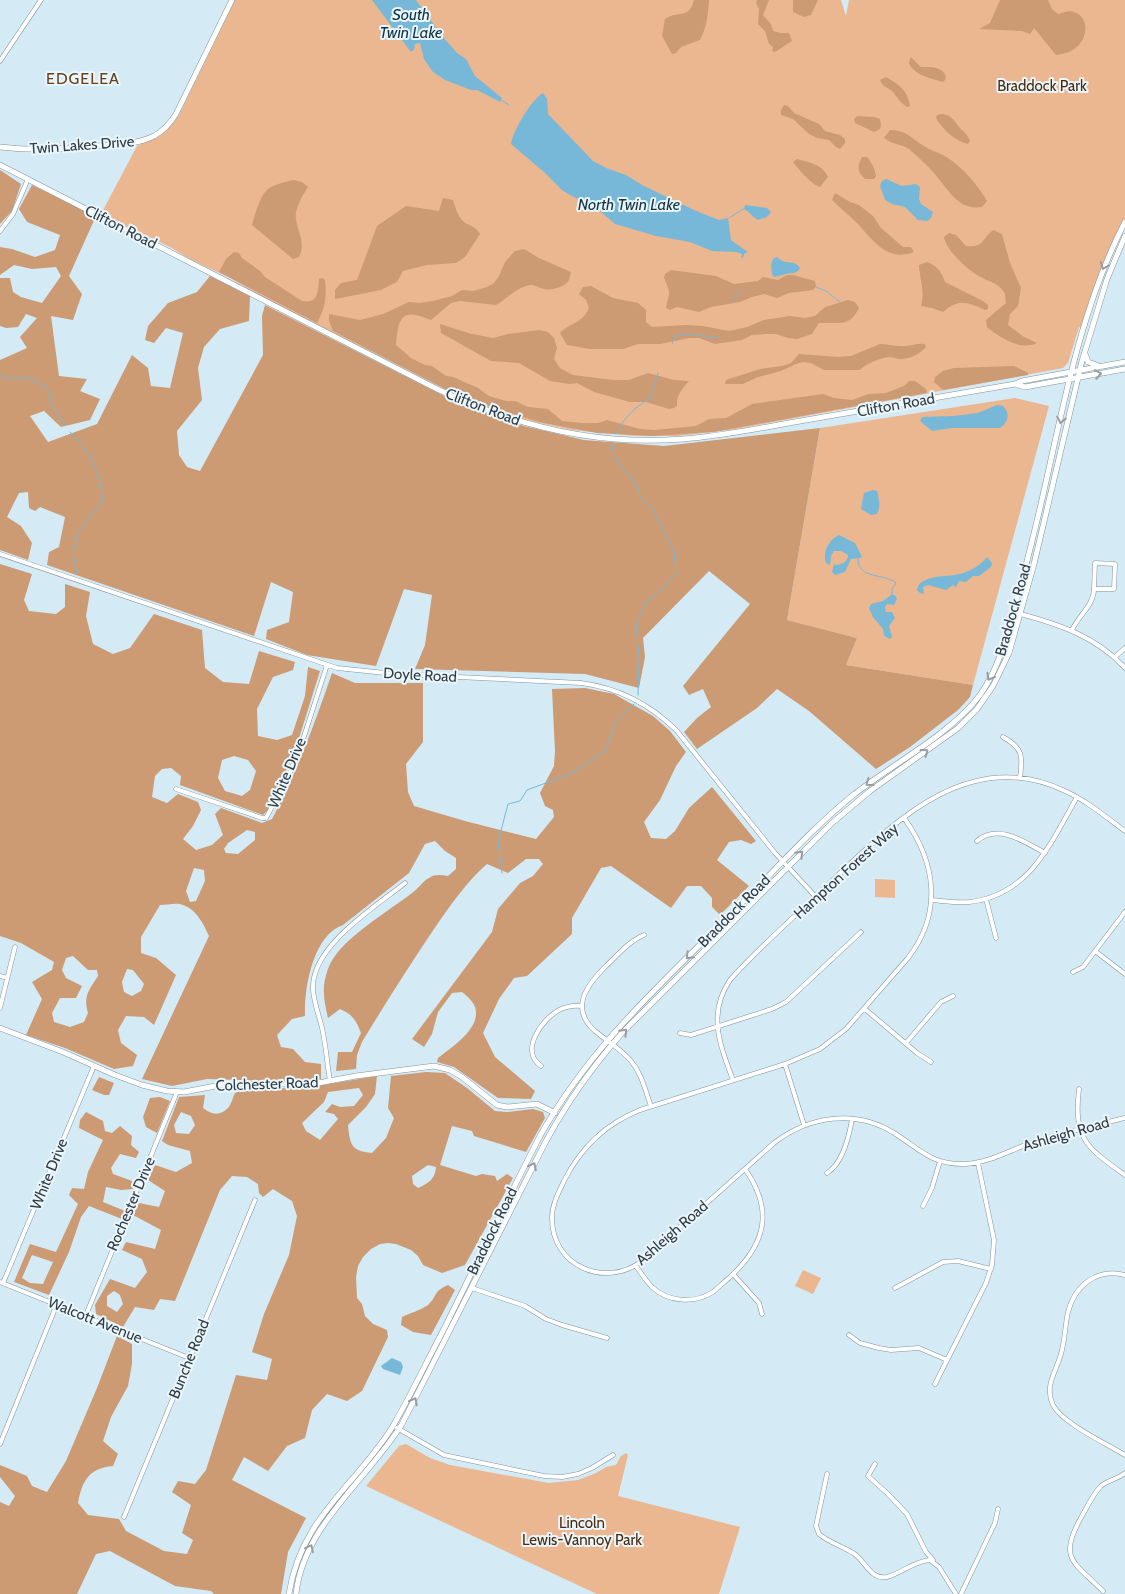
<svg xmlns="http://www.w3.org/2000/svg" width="1125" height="1594" font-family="Cabin,sans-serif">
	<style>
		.green { fill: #ebb790 }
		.forest { fill: #cc9a73; fill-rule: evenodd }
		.water { fill: #77b8d8 }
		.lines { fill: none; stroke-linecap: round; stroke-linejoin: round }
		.stream { stroke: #77b8d8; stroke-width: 1 }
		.street-casing { stroke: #80949e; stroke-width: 5 }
		.secondary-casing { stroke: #80949e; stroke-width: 6 }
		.street { stroke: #fff; stroke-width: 4 }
		.secondary { stroke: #fff; stroke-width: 5 }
		.oneway { stroke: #989d9f }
		.labels { text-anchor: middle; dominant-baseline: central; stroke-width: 4; stroke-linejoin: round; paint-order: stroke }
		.park-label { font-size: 15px; fill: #4b290a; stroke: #e9f6fd }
		.street-label { font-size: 15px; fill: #323b3f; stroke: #e9f6fd }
		.water-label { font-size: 16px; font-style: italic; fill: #143341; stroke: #e9f6fd }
		.neighbourhood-label { font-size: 16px; letter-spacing: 1px; fill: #693e17; stroke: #e9f6fd }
	</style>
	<rect width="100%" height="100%" fill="#d4eaf5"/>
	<path class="green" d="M235,0H841L846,16L849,0H1125V222L1111,249L1084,330L1079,327L1068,363L1063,368L736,429L678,436H635L572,430L526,420L482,405L453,393L259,295L230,278L190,259L170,247L101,214L137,146L161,135L170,127L179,115Z
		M1015,398L1049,406L973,685L846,665L857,638L787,620L820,428Z
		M875,879L895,880V898L875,897Z
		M803,1270L821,1278L813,1294L795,1286Z
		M406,1444L430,1458L450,1465L549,1483L578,1480L596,1473L606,1467L616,1465L621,1456L626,1453L628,1455L618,1496L740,1527L719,1594H597L366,1486L399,1446Z"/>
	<path class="forest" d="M694,0H709C708,14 707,27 700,40L681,47L676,53L672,54L662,36L665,19C678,10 689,20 694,0Z
		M757,0H769L763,15L771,24L773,31L781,33H789L792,41L775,52L772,51L773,47L769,44L765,31L758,24L759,9L756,3Z
		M793,0H818L811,15L804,17L793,12Z
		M1000,0H1048L1052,9L1058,14C1063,13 1069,10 1074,12C1089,17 1088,36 1078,46C1072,52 1064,54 1056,55L1034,28L1030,34L1022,31L979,29L990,23Z
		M910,58H912L921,67C931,67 941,66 946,76L945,80L943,82C930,78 916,76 909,64Z
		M886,77C899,84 908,91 910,106L907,107C900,103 897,96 892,91C887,87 882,87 880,80Z
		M784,105L788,106L794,113L819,124L825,131L840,135L845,139V143L840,149L836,147L829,140L817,138L809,134L793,119L781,115V110Z
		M941,114C954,115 955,124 963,131C967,135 968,136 970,141L968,144C955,141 943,130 936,118L937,115Z
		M857,116L874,117L880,119L881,125L880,129L874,132L855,123L854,119Z
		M890,130C906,130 911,138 924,146C931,151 941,153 948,158C963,168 978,185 987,201L982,207C958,211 948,189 934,173C927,165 918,157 909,149C902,144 893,145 884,138Z
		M862,157H867C872,163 875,169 876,176L874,179H865C857,172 857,166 862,157Z
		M797,159C809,162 823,165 828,177L820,187C811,184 799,170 793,162Z
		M0,170L21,184L12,211L0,224Z
		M294,180L302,182L308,187C303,195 294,209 296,219C298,233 306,243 299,257L293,259L252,225C254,217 260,197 266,191C273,184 285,182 294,180Z
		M32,185L96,216L69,276L82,294L73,320L51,316L59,376L87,379L80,391L100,399L90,420L61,427L44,411L30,416L48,442L97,424L132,355L148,368L151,386L170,388L183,333L166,328L154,343L145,340L148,326L168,303L197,292L210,276L250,296L249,321L220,329L204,347L198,368L202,400L177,431L179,455L187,467L200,471L263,355L262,316L265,305L462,405L524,426L584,440L664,446L820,428L787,620L857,638L846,665L973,685L970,697L958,710L910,747L876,769L809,711L777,689L757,708L697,749L684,732L697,718L711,707L703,689L689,695L683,686L750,604L709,571L643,638L645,657L639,688L585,674L415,669L425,645L432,595L404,589L376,666L307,655L266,639L267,630L289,622L293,592L271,582L254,636L47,565L49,552L59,547L65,517L40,507L35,511L29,508L28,492L19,493L7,517L21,526L32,543L28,560L0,550V360L27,348L20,337L37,318L26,314L18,327L6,328L0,326V278H10L13,292L21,297L42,303L61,276L56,267L32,269L14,265L0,275V247L12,249L35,257L55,250L60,235L27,222L19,209Z
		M835,193L850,202L859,205L873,216L881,228L903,247H911L914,252C888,262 874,242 858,224C850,216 840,208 832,200Z
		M443,198L453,200C456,209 458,219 467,224C474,227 476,228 480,234L465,257L456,263L427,265L403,271L397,282L381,290L335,299V290L341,283L357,280L377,226L406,206L439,211Z
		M993,230L1002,234L1010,263L1021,288L1018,306L1010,314L1008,325L1024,337L1037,343C1021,351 1000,338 987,327L986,320L1006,303C1005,300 1006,295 1004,292C998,282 986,281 977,275C966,268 946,250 944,237L949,233L956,235L966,246C984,248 981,240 993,230Z
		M524,249L539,258L571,272C570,275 570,278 569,280C565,287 551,291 544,289C537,287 533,283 526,286C515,289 505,300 496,305L460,301L451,303L431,320C416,315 403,308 398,328C397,334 396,339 396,345L411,358L425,365L432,366L446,376L453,377L478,388L489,396L506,401H515L528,407L548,409L562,421L582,423H598L607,420L640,429L654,430L696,426L709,419L726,418L752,404L823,394L834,398L852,400L869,394L886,393L904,386L909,381H915L926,389L927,393L714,432L652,436L597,433L539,422L473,401L445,389L333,331L329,321V314L360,320L383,314L409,302L420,303L433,301L452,296L462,290L473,291L487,287L494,283L499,276L505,262L515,251Z
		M234,252L239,253L242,258L260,271L265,277L302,301C318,304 318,292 319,279L322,278L325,280C327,297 325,309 317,323L219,272L226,259Z
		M927,262C936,265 942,272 945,282L983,301L988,305V309L985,310C967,302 959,298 943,312L932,308L921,306C925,290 920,281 919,265Z
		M671,270L716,276L734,284L758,281L763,277L778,280L787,275H793L815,281L816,286L813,290L789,293L777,298L764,294L752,297L740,302L711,307L699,312L677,307L670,310L666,308C669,291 672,296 664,278L665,274Z
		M591,286L613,298L638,303L646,310V322L652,327L686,325L703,326L729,331L747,327L764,320L790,316L805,318L815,316L825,307L848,300L855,302L859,308C849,328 839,322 819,323L812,334L797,339L788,338L776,334H766L752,335L742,340L715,344L699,338H689L660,344H638L623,349H590L567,345L560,333C571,322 582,324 589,308L586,300L579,294L583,287Z
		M440,324L472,334L493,338L508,334L539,330L548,332L554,338L557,348L554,359L560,368L573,375L613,380H629L648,373L674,380L689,381C683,388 676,395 677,406L674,408L669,409L646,402H630L594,392L577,383L569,384L550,381L519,363L491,361L441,333Z
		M880,344C887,344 893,346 900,346C909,347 917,343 925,344L926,347C920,354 910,359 901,359C897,359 893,357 889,357C880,358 865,364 860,370H824L811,363L803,362L796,364L781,371L758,377L743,384H725L726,380L760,369L782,366L791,363L799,354L838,357L851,356Z
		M1014,366L1028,373V375L943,390L934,382L935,377L943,371L954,368Z
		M0,564L32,574L24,600L29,611L56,614L65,607V584L90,592L86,616L93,644L113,654L130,648L154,614L202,630L205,668L223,682L249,684L259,651L295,662L293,670L273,677L257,709L258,736L277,740L292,735L305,696L308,667L320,671L295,751L268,810L263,815L180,785L181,776L171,768L162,769L155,776L152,797L167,803L178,794L198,802L201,810L193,826L183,839L196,850L212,845L223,835L215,814L221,808L262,823L272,819C297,772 315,723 332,673L355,683H423V742L406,764L408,792L414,806L465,821L536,839L554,817L553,810L545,806L540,793L554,766L555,751L552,689L585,688L614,694L653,716L670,731L686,752L676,766L660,800L644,822L651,838L666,839L675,831L689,808L712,787L756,841L751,844L741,840L729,842L717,860L749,886L720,915L712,907V898L701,886H687L671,908L611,866L601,868L572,918V934L527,976L514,978L499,999L483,1033L495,1057L535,1091L531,1099L498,1098L454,1067L437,1062L438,1058C452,1047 482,1028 475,1007C473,1001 467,996 462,992L452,993L438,1012L432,1034L424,1047L412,1039L492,932L498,909L520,883L533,876L543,864L539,859H526L508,873L487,864C466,882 450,906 434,929C409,966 385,1004 362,1042L357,1055L356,1069L336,1071L338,1052H352L361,1033C356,1020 352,1014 340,1009L328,1018C324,1000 321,988 328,969C338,940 388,912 412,893C418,889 423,881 429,878C435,874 441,875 448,876L456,869V858L445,851L435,841L425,844L409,873L343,925C313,935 304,988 305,1016L292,1019L277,1035L281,1047L293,1049L305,1062L321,1064V1079L305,1082L207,1079L172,1086L142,1079L209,936C203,923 196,908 180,904C174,903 166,905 160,905L141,937V953L156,958L176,975L154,1025L144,1017L126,1016L118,1030L121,1043L137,1055L133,1066L114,1069L65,1048L26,1035L42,999L32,982L52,970L54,962L21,943L0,936ZM234,756L248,760L256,771L250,790L242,796L225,791L218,778L222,760ZM247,830L255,832V840L238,854L226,853L224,849L228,843ZM194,868L204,870L205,881L196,901L190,902L186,891ZM73,956L88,970H97L98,976C89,990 83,996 88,1013L84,1022L70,1027L54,1022L52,1013L60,998H76L82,986L66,978L62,970L66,958ZM127,969L133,970L144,984L141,991L132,996L124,992L122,982Z
		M426,1072L445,1073L467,1088L495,1111L507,1112L533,1109L543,1112L545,1118L526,1152L474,1136L472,1131L452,1126L440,1165L476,1176L482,1174L495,1176L497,1181L507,1174L513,1178L465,1265L442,1273L423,1265L418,1256L411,1250L396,1244L388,1243L380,1244L371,1249L363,1257L358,1266L356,1277L357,1298L362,1304L365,1316L373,1324L387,1330L388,1337L362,1391L347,1401L327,1394L312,1410L305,1438L287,1446L268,1471L244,1457L232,1480L306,1518L288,1552L281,1594H214L211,1591L175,1586L110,1551L96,1554L77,1594H0V1502L9,1506L15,1496L0,1477V1465L27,1476L32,1486L47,1492L66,1461L97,1388L117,1336L132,1344V1364L128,1386L111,1417L103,1441L118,1454L113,1466C89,1468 82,1481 78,1503L88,1515L119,1519L126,1531L164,1551L187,1554L193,1540L182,1533L191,1505L172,1492L178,1481L195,1484L206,1470L236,1375L267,1380L272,1359L252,1352L264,1314L289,1255L297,1216L292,1201L273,1189L263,1197L259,1193L258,1184L247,1177L232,1176L220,1190L175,1301L160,1299L154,1310L135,1307L123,1327L96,1314L95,1305L110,1279L135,1288L147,1272L142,1259L122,1250L126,1242L155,1249L161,1230L133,1215L139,1203L159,1207L165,1191L148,1180L155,1165L176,1172L192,1163L190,1151L168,1145L162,1141L179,1097L205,1095L203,1108C210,1114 220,1117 228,1108C231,1105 233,1097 235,1093L242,1090L311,1087L377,1076L375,1094L366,1107L348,1125C350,1145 351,1151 372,1153L386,1138L394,1118L388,1108L391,1076ZM359,1088L363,1095L354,1106L340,1107L332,1104L325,1112L334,1114L338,1119L320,1140L306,1131L302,1123L324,1102L328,1092ZM181,1112L191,1116L195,1125L189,1134L176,1133L174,1125ZM428,1165L436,1167C435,1179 429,1183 418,1188L413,1184L412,1176ZM114,1291L120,1295L123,1304L117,1312L107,1306V1296Z
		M99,1077L114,1083L109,1095H104L92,1090Z
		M160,1097L170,1101L157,1133L146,1127L143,1117L150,1098Z
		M86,1112L103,1121L105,1131L112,1133L120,1126L132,1136L131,1145L139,1152L136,1158L120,1154L111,1168L113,1174L135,1182L133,1189L121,1190L106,1187L103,1202L125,1211L122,1219L89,1206L81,1217L69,1252L49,1295L14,1282L30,1244L56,1252L78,1204L69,1195L72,1188L84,1189L88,1172L103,1140L79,1128L80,1120ZM32,1255L53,1262L43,1284L30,1283L22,1278Z
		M448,1285L455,1290L431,1335L413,1332L401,1325L402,1317C410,1313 421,1310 428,1305C438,1296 432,1292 448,1285Z"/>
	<path class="water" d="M372,0H416L443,37L457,53L466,59L475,76L502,98L500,102L477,90H471L445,80L433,72L424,59L420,43L415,44L414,50L411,52Z
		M543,93L547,99L548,114L593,161L606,168L626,175L642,185L694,210L719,220L728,218L731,240L748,252L744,254L743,258L741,257L742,254L737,252L712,251L690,242L656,236L615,224L601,212L563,191L544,172L511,144C513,131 531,100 543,93Z
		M886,179L902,186L916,184L920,187L919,199L921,204L933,212L931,218L927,221L918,220L905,207L892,204L885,200L880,186L882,181Z
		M745,205L767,208L771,212L767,217L758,220C752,217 750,212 744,209Z
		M776,257C779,258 783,262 786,262C793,263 796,262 800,268C796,275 793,272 786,274C782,275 779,276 774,277L772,274C771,268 770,260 776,257Z
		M997,405L1003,406C1011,414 1008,422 1000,428H952L932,431L920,421L922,417L954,416L978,413Z
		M873,490L877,491C879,498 881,507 877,514L871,515L861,509L864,493Z
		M839,535L855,543L862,557L860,558L851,559L845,572L835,575L832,572L834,564L835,565C841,565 848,562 848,555L841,551H834L831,556L830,565L826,563C822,553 829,539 839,535Z
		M987,557L992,563L991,567L979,576H973L966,582L959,581L956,587L953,585L946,590L928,585L923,587L924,594L920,593L917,590C920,573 950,578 963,573C972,570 981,565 987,557Z
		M891,595H895L897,599L894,605L887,604L885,607L886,612H892L895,618L889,626L892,637L890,639L884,636L883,629L873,617L869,608L871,604L883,601Z
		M392,1358L401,1362L403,1367L400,1375L383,1369L381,1366Z"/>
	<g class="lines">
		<path class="stream" d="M501,100L509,105
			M729,218L745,208
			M816,287L826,291L840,302
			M732,301L742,288
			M672,344L675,336L689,334L718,338
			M0,375L5,378H29L46,387L51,397V404L65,425
			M70,432C93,456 98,468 103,500L78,532L73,554L77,573
			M616,434C624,418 634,407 650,399L658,373
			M612,444L614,457L636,484L640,496L654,511L674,551L676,573L662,589L646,602L636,625L639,656L638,695
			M858,559C858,580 885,573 896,583L892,589V595
			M502,873L498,842L508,804L520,801L527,790L570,774L605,751L616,722L634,704"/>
		<defs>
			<path id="street" d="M0,61L41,0
				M0,231L13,214L28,179
				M0,554L337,668L395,674L581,683C619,688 650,704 677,731L775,853L816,897
				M1095,563L1115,564L1114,589H1094Z
				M1017,613C1058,624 1096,636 1125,668
				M1072,630C1079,615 1094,605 1094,589
				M1115,657L1125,648
				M1003,737C1023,748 1023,756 1020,778
				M176,789L262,818H266L289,774L300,749L327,665
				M904,818C936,862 943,913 908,958L846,1029L820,1049L785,1064L640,1110C605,1124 581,1147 564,1181C559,1192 552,1204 552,1217C551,1266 605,1289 642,1261L774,1143C809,1116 855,1109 894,1133C920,1149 931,1165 965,1164C991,1163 1013,1148 1037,1141C1066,1132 1096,1125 1125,1118
				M977,841C998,823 1025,842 1045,853
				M986,899L996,938
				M931,900C944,901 956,903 969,902C1029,896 1051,843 1077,797
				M644,935C629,941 618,955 606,966C587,985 569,1008 595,1031C607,1041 621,1049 631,1061C642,1074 645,1090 651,1106
				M1095,951L1125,974
				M1073,972L1083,967L1125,912
				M0,976L7,978
				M0,1008L15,947
				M865,1009L917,1053L931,1062
				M680,1033L691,1035L772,1009L786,1002L861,932
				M906,1043L941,1002L953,996
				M785,1064L804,1125
				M541,1066C519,1051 542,1019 559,1010C567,1006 574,1005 582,1006
				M733,1080C720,1045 707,1014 730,980C761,945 800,912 834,879C897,819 971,746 1065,791C1087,801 1106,817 1125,831
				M330,1081C327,1063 326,1045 322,1028C319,1015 314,1003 313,990C310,947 375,907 405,883
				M1079,1089C1073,1139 1087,1148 1125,1175
				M827,1173C843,1163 849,1137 852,1119
				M923,1206L932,1188L940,1161
				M636,1266C641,1273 646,1281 652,1287C668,1302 694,1304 713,1292C719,1287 724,1282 730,1277C766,1244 774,1210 745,1169
				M733,1274L759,1303L762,1314
				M1125,1275C1097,1268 1075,1285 1068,1312C1065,1326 1065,1340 1061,1354C1056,1372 1044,1386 1053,1405C1062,1423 1107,1444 1125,1455
				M0,1282L189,1358
				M3,1283L94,1066
				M472,1288L525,1306L546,1319L562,1325L607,1338
				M895,1288L943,1262L958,1261L991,1269
				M86,1315L177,1092
				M849,1335L860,1343L879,1348L891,1350L919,1348L947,1360
				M935,1384L986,1283L992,1265L994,1240L978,1163
				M397,1428L444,1455L544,1476L562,1477L578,1474L592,1468L613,1455
				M0,1444L57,1304
				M875,1464L868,1476L887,1493L907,1514L926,1552L933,1560
				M827,1474L816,1526L819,1534C830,1543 842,1546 853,1553C865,1560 870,1580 887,1577C902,1573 914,1561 930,1560L939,1567L956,1594
				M124,1517L255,1200
				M1103,1591C1074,1562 1057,1559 1082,1516C1087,1507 1093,1494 1101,1486C1108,1480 1118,1479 1125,1473
				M961,1594L995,1523L998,1509"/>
			<path id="secondary" d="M0,147C33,151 64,149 97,146C117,144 136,145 154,136C163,131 170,124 176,114L232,0
				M0,165L437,389C513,425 597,446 683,439C724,436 765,427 806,420C876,408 946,396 1015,384L1022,381L1125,362
				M1085,354L1088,362L1097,365
				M1015,384L1025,387L1125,369
				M0,1028L63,1052L115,1075L142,1085L167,1091L184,1092L226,1084H313L356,1076L434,1066L450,1070L462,1077L497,1105L507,1107L537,1104L555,1113
				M289,1594C301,1517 355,1487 393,1426C411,1395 427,1361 444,1329C476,1264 507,1200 540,1136C590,1047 660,985 731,914C771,875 808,832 852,796C892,764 950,735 980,695C1002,664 1009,626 1019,590C1055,469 1067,334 1125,222
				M296,1594C303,1526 368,1479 402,1424L545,1143C566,1104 592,1067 622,1033L832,823L870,791L958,728L977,709L993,686L1009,653L1034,564L1082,361L1107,279L1125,236"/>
		</defs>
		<use href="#street" class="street-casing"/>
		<use href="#secondary" class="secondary-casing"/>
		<use href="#street" class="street"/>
		<use href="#secondary" class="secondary"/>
	</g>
	<defs><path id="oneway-chevron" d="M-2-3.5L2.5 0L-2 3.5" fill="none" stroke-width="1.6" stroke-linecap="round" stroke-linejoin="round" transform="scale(1.25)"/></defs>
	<g class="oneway">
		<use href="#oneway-chevron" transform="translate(1104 266) rotate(111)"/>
		<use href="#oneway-chevron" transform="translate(1098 374) rotate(-10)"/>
		<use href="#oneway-chevron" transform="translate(1061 420) rotate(102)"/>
		<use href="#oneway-chevron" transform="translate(990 677) rotate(119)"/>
		<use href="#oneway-chevron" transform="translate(925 752) rotate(-36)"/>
		<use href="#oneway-chevron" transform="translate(869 783) rotate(144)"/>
		<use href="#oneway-chevron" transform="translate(800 854) rotate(-45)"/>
		<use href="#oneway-chevron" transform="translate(689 956) rotate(135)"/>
		<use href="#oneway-chevron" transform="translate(624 1032) rotate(-46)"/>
		<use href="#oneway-chevron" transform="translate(533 1166) rotate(-63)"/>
		<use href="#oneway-chevron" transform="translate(414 1401) rotate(-62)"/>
		<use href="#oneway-chevron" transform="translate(310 1548) rotate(-64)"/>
	</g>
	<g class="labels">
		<g class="park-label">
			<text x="1042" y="86">Braddock Park</text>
			<text x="582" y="1523">Lincoln<tspan x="582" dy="17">Lewis-Vannoy Park</tspan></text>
		</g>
		<g class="street-label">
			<text transform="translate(82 145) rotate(-4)">Twin Lakes Drive</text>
			<text transform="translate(121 227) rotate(27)">Clifton Road</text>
			<text transform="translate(896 405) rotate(-10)">Clifton Road</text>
			<text transform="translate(483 407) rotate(21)">Clifton Road</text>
			<text transform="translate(1013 610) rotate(-74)">Braddock Road</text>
			<text transform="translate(420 675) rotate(3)">Doyle Road</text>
			<text transform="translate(287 773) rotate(-67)">White Drive</text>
			<text transform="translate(846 871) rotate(-42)">Hampton Forest Way</text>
			<text transform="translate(734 911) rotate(-45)">Braddock Road</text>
			<text transform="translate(267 1084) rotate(-2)">Colchester Road</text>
			<text transform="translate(1066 1134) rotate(-16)">Ashleigh Road</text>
			<text transform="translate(49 1174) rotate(-68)">White Drive</text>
			<text transform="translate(131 1204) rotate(-67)">Rochester Drive</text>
			<text transform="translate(492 1231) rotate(-64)">Braddock Road</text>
			<text transform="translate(672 1233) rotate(-41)">Ashleigh Road</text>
			<text transform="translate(95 1320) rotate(22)">Walcott Avenue</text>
			<text transform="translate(189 1359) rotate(-68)">Bunche Road</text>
		</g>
		<g class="water-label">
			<text x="411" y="14">South<tspan x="411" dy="18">Twin Lake</tspan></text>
			<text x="629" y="204">North Twin Lake</text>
		</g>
		<g class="neighbourhood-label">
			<text x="83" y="78">EDGELEA</text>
		</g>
	</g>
</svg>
